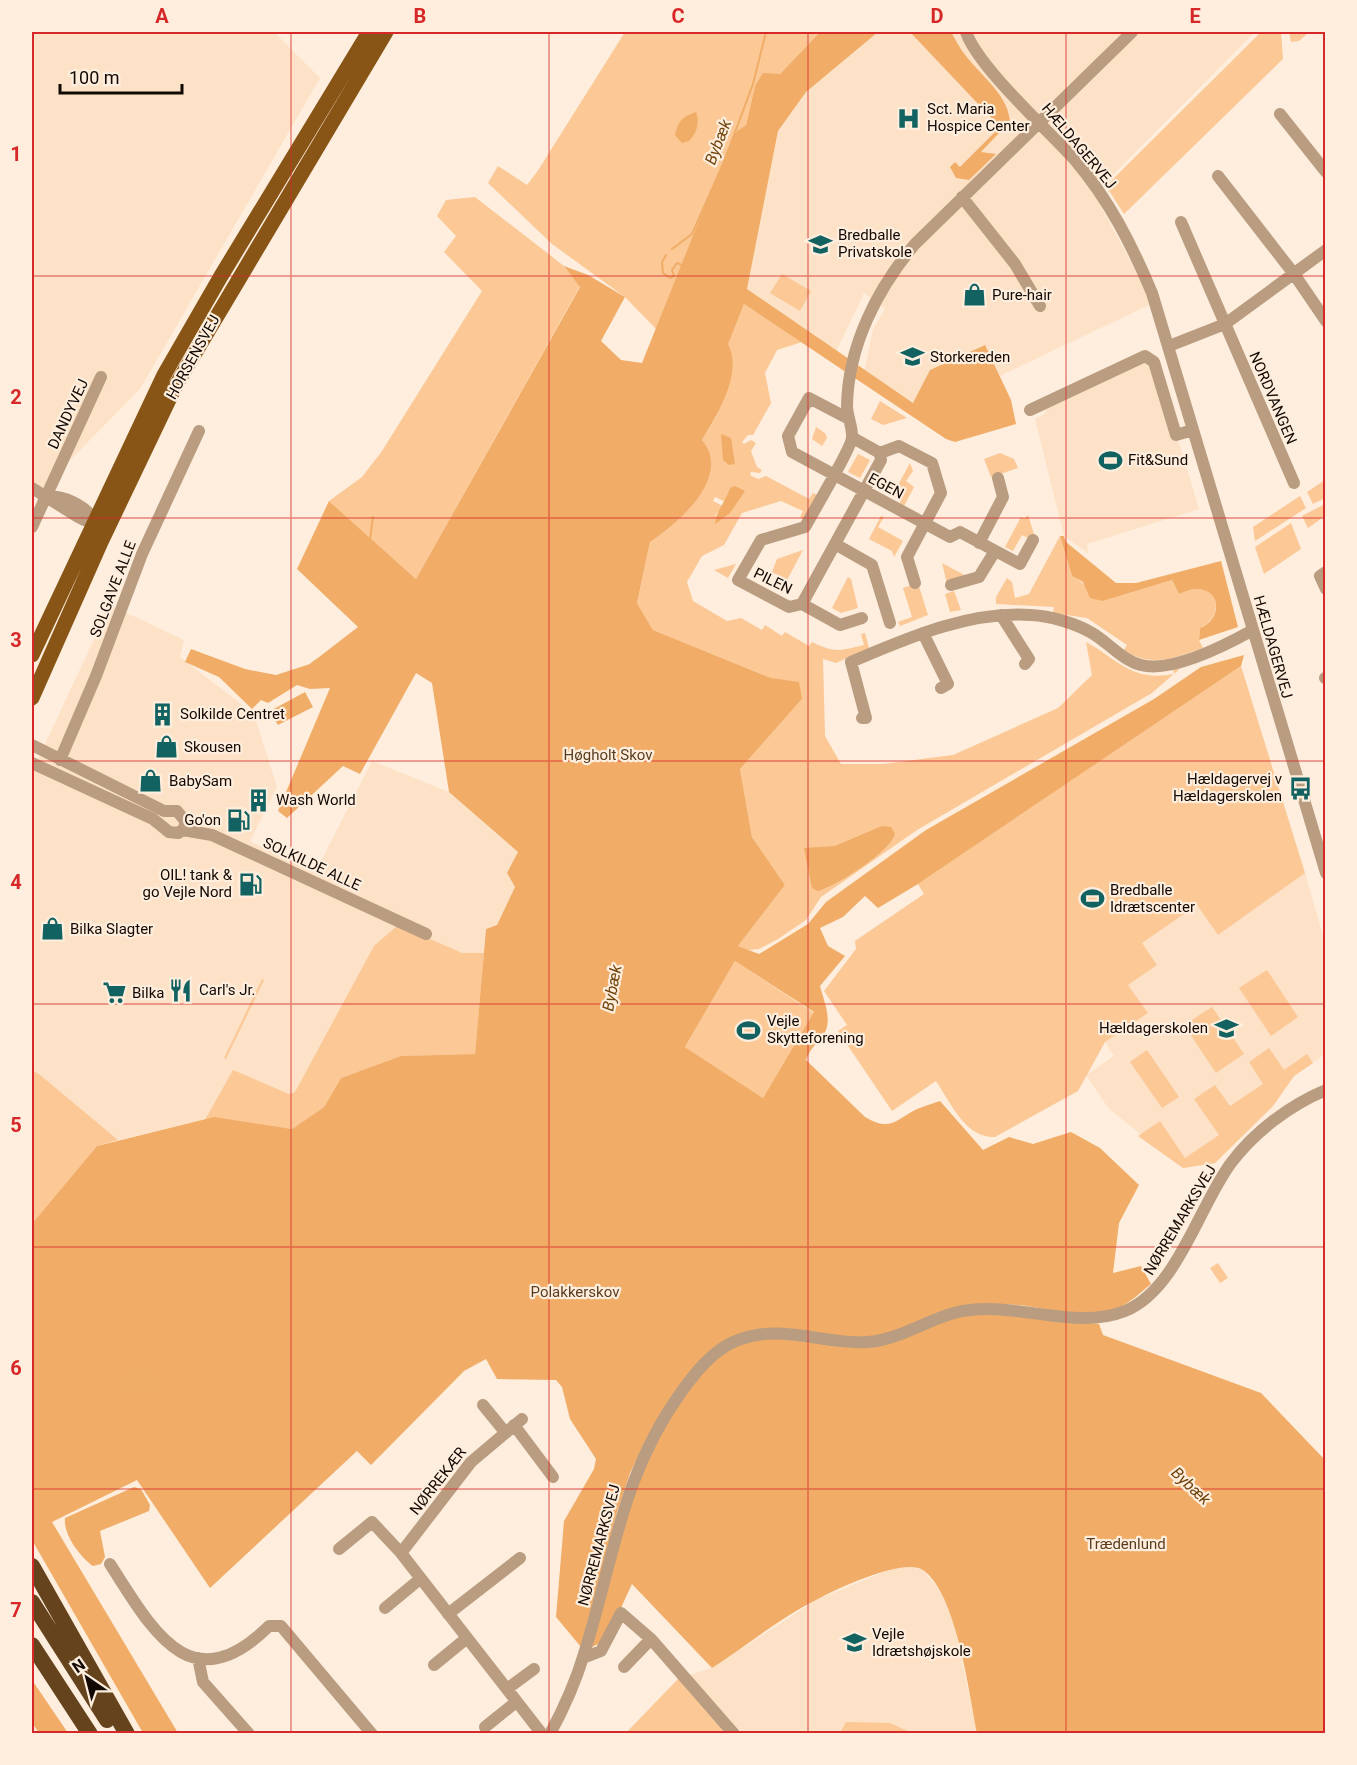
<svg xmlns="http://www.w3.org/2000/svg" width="1357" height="1765" font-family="Roboto,sans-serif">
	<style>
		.built { fill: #fde2c7 }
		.green { fill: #fbc896; fill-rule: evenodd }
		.forest { fill: #f1ad67; fill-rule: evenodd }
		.water { fill: #f0ad67 }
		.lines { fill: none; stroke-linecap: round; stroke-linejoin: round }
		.stream { stroke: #f0ad67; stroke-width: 2 }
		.minor { stroke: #ba9c80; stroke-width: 12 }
		.major { stroke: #885516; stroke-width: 15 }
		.highway { stroke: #65431d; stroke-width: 16 }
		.grid { fill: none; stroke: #d62828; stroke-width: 1.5; stroke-opacity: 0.55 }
		.labels { text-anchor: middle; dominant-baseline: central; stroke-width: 4.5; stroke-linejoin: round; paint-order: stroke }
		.poi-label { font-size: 15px; fill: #120902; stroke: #fed; text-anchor: start }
		.street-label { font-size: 15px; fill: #120902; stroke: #fed }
		.park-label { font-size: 15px; fill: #5a3d20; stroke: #fed }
		.water-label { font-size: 16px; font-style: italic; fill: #70440d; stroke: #fed }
		.neatline { fill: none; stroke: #d62828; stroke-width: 2 }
		.grid-label { font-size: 20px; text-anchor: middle; font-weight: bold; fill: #d62828 }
	</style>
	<rect width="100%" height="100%" fill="#fed"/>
	<path class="built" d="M32,32H274L320,78L140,389L32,499Z
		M878,32H1255L1094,194L1136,271L1151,304L1000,376L984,345L930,370L914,403L864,372L873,329L885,309L864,293L836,352L747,289L778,131L806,92Z
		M1143,362L1150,368L1170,432L1179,443L1199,509L1087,544L1088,553L1064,536L1035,419L1046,413L1045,408Z
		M110,605L184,640L180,657L254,714L277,787L250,841L315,873L372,761L449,792L518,852L507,873L515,887L497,925L486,929L475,1054L341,1078L214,1117L118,1140L32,1084V772Z
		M1305,873L1325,942V1054L1294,1076L1273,1106L1215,1163L1183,1168L1109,1109L1086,1075L1114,1056L1105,1042L1148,1013L1128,985L1141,943L1197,905L1218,935Z
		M909,1566L923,1570L941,1592L953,1618L977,1733L625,1734L679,1678L712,1668L816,1600L893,1568Z"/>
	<path class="green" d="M625,32H820L780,74L755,86L746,125L734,133L656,329L625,297L552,244L488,183L498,166L527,185L537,172Z
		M1261,32H1281L1283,59L1124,214L1106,186Z
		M1289,32H1309L1299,41L1291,42Z
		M475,197L564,266L580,286L416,579L329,501L362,477L382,451L482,291L444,252L456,236L437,216L446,200Z
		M782,274L811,291L800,311L770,293Z
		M744,304L802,342L777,350L765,373L771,403L753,435H748L742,442L744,444L751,440L756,443L751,451L757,467L762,470L760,473L751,472L750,475L758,479L766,476L809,499L813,493L817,495L803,519L800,517L803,511L781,501L742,513L724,545L702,556L687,582L693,601L727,621L741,618L762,630L765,625L782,636L785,632L809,646L812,642C834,653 840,651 864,645L861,634L865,633L869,648L836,663L823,659L825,736L841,764H883L953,755L1058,708L1092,675L1086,642C1119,660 1131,682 1174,674L1173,668L1183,666L1152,693L917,830L821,897L806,920L778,939L759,949L748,950L738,946L785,885L752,837L740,769L802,699L771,678L653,630L637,603L650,542C679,523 733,476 702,440C718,414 743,374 727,344ZM730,488V513L715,516L723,506L713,501L715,497L726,502Z
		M880,401L907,418L883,425L871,419Z
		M816,427L825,433L827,438L822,446L812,439Z
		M1000,453L1014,459L1018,468L991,477L984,459Z
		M858,454L870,460L860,478L848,472Z
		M910,463L913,471L906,481L914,487L904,506L899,505L901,500L892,496Z
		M1325,480V498L1313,504L1307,492Z
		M1300,496L1306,508L1255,541L1253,527Z
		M1325,504V516L1308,528L1302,516Z
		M1028,515L1035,537L1030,539L1022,535L1013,551L1005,547L1021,517L1024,519Z
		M881,516L884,517L878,527L903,541L894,557L892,551L869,539Z
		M1291,523L1301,549L1264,574L1255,547Z
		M1060,536L1072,576C1084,582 1092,593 1103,601L1172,580L1179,594C1184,592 1192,589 1198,589C1223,590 1220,620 1200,628L1199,640L1203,648C1175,658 1150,668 1124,650L1127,645L1087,618L1053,613L1054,607L996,604V597L1007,578L1012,582L1015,598L1029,594Z
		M803,550L787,580L772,572L777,559Z
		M942,563L968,577L947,584Z
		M736,564L728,578L714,570Z
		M848,577L851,579L858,608L841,613L832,608Z
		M918,583L928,615L900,626L898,622L912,617L903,588Z
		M954,591L961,610L950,612L945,594Z
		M1241,666L1305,873L1218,935L1197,905L1142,943L1157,965L1128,985L1148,1013L1105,1042L1078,1091L995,1137C965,1138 951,1103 936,1081L892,1111L838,1031L847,1025L824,991L856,949L855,941L924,894L918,884Z
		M398,925L462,953H484L475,1054L401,1056L341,1078L324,1107L292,1129L205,1120L233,1070L289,1094L295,1092L374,946Z
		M735,961L814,1013L763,1098L685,1047Z
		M1267,970L1298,1017L1271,1036L1239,988Z
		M262,979L264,980L226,1059L224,1058Z
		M1212,1007L1244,1054L1216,1073L1184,1025Z
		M1269,1048L1284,1070L1307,1054L1313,1063L1294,1076L1273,1106L1215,1163L1183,1168L1138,1136L1160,1121L1185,1158L1219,1135L1194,1099L1215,1085L1230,1106L1263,1084L1249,1062Z
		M1147,1050L1179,1097L1162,1108L1130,1062Z
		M32,1070L40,1075L118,1140L97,1146L32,1225Z
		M1218,1263L1228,1278L1220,1283L1210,1268Z
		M679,1678L729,1734H625Z
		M846,1722L890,1723L912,1733H840Z"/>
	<path class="forest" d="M820,32H878L806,92L778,131L747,289L913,403L930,370L985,345L1011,400L1016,424L955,442L946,439L744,304L728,344C743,374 718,414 702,440C733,476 679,523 650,542L637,603L653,630L771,678L799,682L802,699L740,769L752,837L785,885L738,946L759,954L808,924L826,902L926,830L1154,699L1201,667L1244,655L1241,666L918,884L878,908L865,896L843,917L820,928L828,946L845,956L820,986C824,1002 834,1022 822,1037C815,1045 810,1049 806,1060L865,1117C891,1132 895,1120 917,1109C924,1106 932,1104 940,1101L983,1150L1009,1137L1033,1144L1071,1132L1100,1148L1139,1185L1119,1223L1113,1273L1141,1266L1151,1284C1136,1297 1121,1310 1101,1314C1072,1319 1022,1300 992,1305C948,1313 906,1336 860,1337C814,1339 764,1318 722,1342L644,1444L630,1473L617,1512L581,1647L556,1617L564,1521L594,1469L596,1459L570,1419L562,1387L556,1380L497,1379L486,1359L464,1371L371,1465L357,1451L210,1588L137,1480L52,1522L178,1733H143L32,1540V1224L97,1146L214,1117L292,1129L324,1107L341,1078L401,1056L475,1054L486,929L497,925L515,887L507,873L518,852L449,792L432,683L416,673L360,774L343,766L287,818L278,811L330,688L310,689L297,685L268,703L261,700L252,709L219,677L185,662L191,649L245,669L276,675L310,664L358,627L297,569L329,501L416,579L580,287L564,266L588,275L625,297L601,341L621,360L642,363L734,133L746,125L755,86L763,73L780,74ZM735,961L814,1012L763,1098L685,1047Z
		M910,32H951C956,40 960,49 966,56C983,78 1012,98 1010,127L999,133L981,152L996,154L969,180L956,178L950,167L955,162L960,167L1000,127Z
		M721,434L731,438L735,464L729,465L723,460Z
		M735,486L745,491L730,513L715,524C716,511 726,501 730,488Z
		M1060,536H1064L1066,542L1116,583H1136L1221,561L1238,627L1199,640L1200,628C1221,620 1223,590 1197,589C1192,589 1184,592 1179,594L1172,580L1103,601L1090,598L1083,582L1072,576Z
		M998,1312L1099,1324L1103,1335L1261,1393L1325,1460V1733H977C969,1694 957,1594 923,1570C904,1557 836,1589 816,1600C780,1618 746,1646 712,1668L632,1584L606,1640L592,1647L624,1517L664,1423L708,1366L736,1344L763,1337L837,1345L964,1315Z
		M32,1680L68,1733H39L32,1723Z"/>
	<path class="water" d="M696,112C700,122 697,133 689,141L682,143L675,135C679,120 682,117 696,112Z
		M305,692L313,707L278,725L270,711Z
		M882,826L891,827L895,834C890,852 836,886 818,891L812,888L804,848L835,846Z
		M156,1368L162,1392L157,1396L120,1392L122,1371Z
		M134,1487L141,1489L150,1505L149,1511L100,1531L105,1557L101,1564L93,1566C80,1557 63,1534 65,1518Z"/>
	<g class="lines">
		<path class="stream" d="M672,249L692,234L724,162L753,84L766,32
			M664,343L680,312L683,298L690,293L688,287L692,277L686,267L677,263L672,270L674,276L670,278L663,273L662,262L666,255
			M604,451L628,410L637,406L655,355
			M373,517L366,570L386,613L382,631
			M523,640L526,638C527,616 540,600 543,578L527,556L537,546L541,531L547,526L551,507L560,499L566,482L564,469L567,464L587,465L596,457
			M518,644L492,682L519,705L533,724
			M198,653L215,662L244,693L255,699L291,681L315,661L347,651L375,631H425L460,622L467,624L483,639L481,655L495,674
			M538,731L566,763L595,775L632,785L642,793L673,796L678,793L684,796L703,861L702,871L715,882C710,896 702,900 688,897L675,906L657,938L639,944L630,959L626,975L622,1012C613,1021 617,1028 622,1038L617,1065L631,1089L625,1120L637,1127L649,1150L654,1151L675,1137L679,1141L678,1150C686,1162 701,1179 713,1187C714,1193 715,1201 718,1206C732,1235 764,1237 768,1274L797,1296L835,1306
			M611,1188L616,1187L620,1181L616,1164L634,1173L648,1151
			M574,1194L586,1187L602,1190
			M32,1355L75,1352L123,1372
			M198,1367C208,1362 219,1357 230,1362C234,1364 239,1369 243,1370C263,1375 285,1359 303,1352L310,1356L319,1351L323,1344L340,1338L363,1350L391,1318L387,1312L380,1310L384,1293L387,1290L392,1294H407L409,1291L406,1283L413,1274L423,1288L432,1290L490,1259L513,1255C521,1228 542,1213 566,1200
			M822,1373L827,1382L853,1389L858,1404L865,1405L887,1391L896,1392L899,1409L904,1413L944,1420L1007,1469L1043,1476L1062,1491L1083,1496L1097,1480L1118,1483L1128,1474L1133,1463C1165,1468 1185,1493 1205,1516C1214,1521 1226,1516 1237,1520L1248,1556L1244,1573L1254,1612L1246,1629L1213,1652L1214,1660L1227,1682L1220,1694L1225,1734"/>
		<path class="minor" d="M966,32C978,67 1047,129 1075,160C1109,200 1132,245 1152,293L1326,873
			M1280,114L1326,172
			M1218,176L1294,274L1326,321
			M962,197L1015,264L1040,306
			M1181,222L1294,483
			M1169,346L1225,324L1326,250
			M1030,410L1145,356L1154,362L1176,435L1193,430
			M849,419L809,398L788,436L792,452L950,537L960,532L1020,564L1033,540
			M880,453L899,446L932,463L941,493L907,557L915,583
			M32,488L78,517L84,520L94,519C84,505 63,495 46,496
			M32,527L101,377
			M979,543L1003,497L998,478
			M835,544L872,565L890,623
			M1326,572L1320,576L1326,589
			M951,585L979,577L995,551
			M802,604L789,607L738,580L761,540L805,527C813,512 851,449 852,438C853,428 847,416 847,406C848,346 877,289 915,244L1132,32
			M802,604L881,460L880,453L853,438
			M802,604L840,625L862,618
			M1001,615L1029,659L1025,664
			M923,633L948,684L941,688
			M1325,678H1326
			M862,718H866L851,662C908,638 968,611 1031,615C1050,616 1075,623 1092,633C1109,643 1122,660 1141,665C1172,673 1226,645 1253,630
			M32,745L164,811H177L186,822L183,830
			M60,760L96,676L142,554L199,431
			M32,763L153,819L169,832L178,833L183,830L212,835L426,934
			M483,1405L505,1432
			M514,1425L553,1477
			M339,1549L372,1522L401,1553L542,1734
			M401,1553L471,1462L522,1419
			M110,1564C152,1629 190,1704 269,1626H281L372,1734
			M385,1608L420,1579
			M448,1614L520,1558
			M198,1658L203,1682L249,1734
			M583,1658L601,1651L621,1613L651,1639L734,1734
			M434,1665L467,1638
			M624,1667L651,1639
			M507,1689L534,1669
			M485,1727L516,1702
			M550,1734C564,1708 576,1681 584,1654C614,1559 621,1475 682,1391C697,1370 716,1347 741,1339C783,1324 825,1345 867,1342C898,1340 925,1321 954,1313C1011,1298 1073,1332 1125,1311C1177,1290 1199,1206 1231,1163C1254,1132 1290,1105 1326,1090"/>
		<path class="major" d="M32,655L164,375L221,276L369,32
			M32,698L101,542L176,385L386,32"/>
		<path class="highway" d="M32,1566L127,1734
			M32,1602L107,1720
			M32,1645L90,1734"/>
	</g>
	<path class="grid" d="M291,32V1734M549,32V1734M808,32V1734M1066,32V1734M32,276H1326M32,518H1326M32,761H1326M32,1004H1326M32,1247H1326M32,1489H1326"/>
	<defs>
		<symbol id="hospital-bare" viewBox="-9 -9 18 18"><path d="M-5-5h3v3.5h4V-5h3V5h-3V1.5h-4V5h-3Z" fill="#126262" stroke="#fed" stroke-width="2.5" paint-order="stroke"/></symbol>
		<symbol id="school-bare" viewBox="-9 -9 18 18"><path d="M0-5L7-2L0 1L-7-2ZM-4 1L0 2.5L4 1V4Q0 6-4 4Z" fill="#126262" stroke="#fed" stroke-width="2.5" paint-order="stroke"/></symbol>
		<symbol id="shop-bare" viewBox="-9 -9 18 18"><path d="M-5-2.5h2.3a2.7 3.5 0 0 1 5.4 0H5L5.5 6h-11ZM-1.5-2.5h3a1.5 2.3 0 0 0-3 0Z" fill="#126262" stroke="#fed" stroke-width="2.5" paint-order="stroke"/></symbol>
		<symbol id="stadium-bare" viewBox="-9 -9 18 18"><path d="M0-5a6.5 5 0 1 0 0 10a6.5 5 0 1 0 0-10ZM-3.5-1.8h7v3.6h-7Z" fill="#126262" stroke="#fed" stroke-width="2.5" paint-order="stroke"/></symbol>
		<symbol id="building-bare" viewBox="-9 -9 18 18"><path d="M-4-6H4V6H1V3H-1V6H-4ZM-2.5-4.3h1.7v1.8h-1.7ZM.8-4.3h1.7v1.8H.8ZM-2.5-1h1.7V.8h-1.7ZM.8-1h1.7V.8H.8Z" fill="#126262" stroke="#fed" stroke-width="2.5" paint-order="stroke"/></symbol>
		<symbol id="bus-bare" viewBox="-9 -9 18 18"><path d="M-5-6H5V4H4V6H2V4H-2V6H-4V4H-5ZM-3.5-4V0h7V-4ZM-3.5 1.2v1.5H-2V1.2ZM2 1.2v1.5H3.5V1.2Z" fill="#126262" stroke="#fed" stroke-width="2.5" paint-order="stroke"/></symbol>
		<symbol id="fuel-bare" viewBox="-9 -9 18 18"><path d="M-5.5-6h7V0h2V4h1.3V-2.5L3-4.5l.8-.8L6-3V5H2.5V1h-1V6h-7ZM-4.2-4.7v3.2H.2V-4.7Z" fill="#126262" stroke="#fed" stroke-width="2.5" paint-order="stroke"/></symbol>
		<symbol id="restaurant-bare" viewBox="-9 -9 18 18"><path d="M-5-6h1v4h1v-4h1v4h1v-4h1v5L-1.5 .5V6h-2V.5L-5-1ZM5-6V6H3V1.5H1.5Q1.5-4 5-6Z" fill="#126262" stroke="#fed" stroke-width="2.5" paint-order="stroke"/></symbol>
		<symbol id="supermarket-bare" viewBox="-9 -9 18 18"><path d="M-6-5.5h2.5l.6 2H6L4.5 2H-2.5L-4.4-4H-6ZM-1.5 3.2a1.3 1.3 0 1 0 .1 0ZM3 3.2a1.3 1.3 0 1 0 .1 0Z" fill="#126262" stroke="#fed" stroke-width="2.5" paint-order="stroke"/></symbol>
		<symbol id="university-bare" viewBox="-9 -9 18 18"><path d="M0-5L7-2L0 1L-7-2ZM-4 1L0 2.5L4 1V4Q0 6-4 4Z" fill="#126262" stroke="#fed" stroke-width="2.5" paint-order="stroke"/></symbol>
	</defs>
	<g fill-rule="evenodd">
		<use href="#hospital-bare" x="892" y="102" width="33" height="33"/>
		<use href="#school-bare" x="804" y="228" width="33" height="33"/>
		<use href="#shop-bare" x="958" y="278" width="33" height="33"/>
		<use href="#school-bare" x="896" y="340" width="33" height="33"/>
		<use href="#stadium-bare" x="1094" y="444" width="33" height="33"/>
		<use href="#building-bare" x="146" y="698" width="33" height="33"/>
		<use href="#shop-bare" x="150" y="730" width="33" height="33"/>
		<use href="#shop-bare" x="134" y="764" width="33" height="33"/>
		<use href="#bus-bare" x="1284" y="772" width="33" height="33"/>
		<use href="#building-bare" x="242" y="784" width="33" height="33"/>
		<use href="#fuel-bare" x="222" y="804" width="33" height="33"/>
		<use href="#fuel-bare" x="234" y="868" width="33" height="33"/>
		<use href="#stadium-bare" x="1076" y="882" width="33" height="33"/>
		<use href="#shop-bare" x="36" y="912" width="33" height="33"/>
		<use href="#restaurant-bare" x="164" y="974" width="33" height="33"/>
		<use href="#supermarket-bare" x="98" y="976" width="33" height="33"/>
		<use href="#school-bare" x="1210" y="1012" width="33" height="33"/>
		<use href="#stadium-bare" x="732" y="1014" width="33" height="33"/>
		<use href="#university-bare" x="838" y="1626" width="33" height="33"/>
	</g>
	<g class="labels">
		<g class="poi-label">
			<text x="927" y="109">Sct. Maria<tspan x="927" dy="17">Hospice Center</tspan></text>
			<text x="838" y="235">Bredballe<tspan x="838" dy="17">Privatskole</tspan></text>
			<text x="992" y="295">Pure-hair</text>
			<text x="930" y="357">Storkereden</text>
			<text x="1128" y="460">Fit&amp;Sund</text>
			<text x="180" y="714">Solkilde Centret</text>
			<text x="184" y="747">Skousen</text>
			<text x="1282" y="779" text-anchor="end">Hældagervej v<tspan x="1282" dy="17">Hældagerskolen</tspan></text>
			<text x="169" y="781">BabySam</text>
			<text x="276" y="800">Wash World</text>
			<text x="221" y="820" text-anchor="end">Go'on</text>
			<text x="232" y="875" text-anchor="end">OIL! tank &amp;<tspan x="232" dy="17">go Vejle Nord</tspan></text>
			<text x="1110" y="890">Bredballe<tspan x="1110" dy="17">Idrætscenter</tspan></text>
			<text x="70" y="929">Bilka Slagter</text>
			<text x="199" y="990">Carl's Jr.</text>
			<text x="132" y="993">Bilka</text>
			<text x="767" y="1021">Vejle<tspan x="767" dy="17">Skytteforening</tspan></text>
			<text x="1208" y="1028" text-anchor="end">Hældagerskolen</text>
			<text x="872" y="1634">Vejle<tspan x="872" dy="17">Idrætshøjskole</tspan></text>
		</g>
		<g class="street-label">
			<text transform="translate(1079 146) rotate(50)">HÆLDAGERVEJ</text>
			<text transform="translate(193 357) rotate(-61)">HORSENSVEJ</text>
			<text transform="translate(1273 398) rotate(67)">NORDVANGEN</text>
			<text transform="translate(68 414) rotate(-65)">DANDYVEJ</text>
			<text transform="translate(886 486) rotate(28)">EGEN</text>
			<text transform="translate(773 581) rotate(26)">PILEN</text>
			<text transform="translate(113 589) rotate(-69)">SOLGAVE ALLE</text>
			<text transform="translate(1273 647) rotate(74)">HÆLDAGERVEJ</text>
			<text transform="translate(312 864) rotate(25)">SOLKILDE ALLE</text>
			<text transform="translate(1180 1220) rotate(-59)">NØRREMARKSVEJ</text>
			<text transform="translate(438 1481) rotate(-52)">NØRREKÆR</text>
			<text transform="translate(599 1545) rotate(-75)">NØRREMARKSVEJ</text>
		</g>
		<g class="park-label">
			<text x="608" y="755">Høgholt Skov</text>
			<text x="575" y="1292">Polakkerskov</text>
			<text x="1126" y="1544">Trædenlund</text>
		</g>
		<g class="water-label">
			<text transform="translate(718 142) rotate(-69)">Bybæk</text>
			<text transform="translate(612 988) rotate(-79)">Bybæk</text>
			<text transform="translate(1191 1486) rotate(43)">Bybæk</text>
		</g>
	</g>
	<rect width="1357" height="1765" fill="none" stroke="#ffeedd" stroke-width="66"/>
	<g transform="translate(87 1678) rotate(325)" stroke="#ffeedd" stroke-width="4.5" paint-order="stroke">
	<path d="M0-4.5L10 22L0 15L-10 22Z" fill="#120902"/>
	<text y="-9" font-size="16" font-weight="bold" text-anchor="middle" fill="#120902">N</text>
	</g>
	<path d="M60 84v9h122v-9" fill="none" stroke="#120902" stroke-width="3"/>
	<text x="69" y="84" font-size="18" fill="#120902" stroke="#ffeedd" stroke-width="4.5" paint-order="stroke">100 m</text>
	<rect x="33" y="33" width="1291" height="1699" class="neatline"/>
	<g class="grid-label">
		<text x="162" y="23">A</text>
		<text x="420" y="23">B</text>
		<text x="678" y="23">C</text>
		<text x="937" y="23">D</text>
		<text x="1195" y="23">E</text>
		<text x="16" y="161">1</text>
		<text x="16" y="404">2</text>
		<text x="16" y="647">3</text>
		<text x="16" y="889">4</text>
		<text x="16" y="1132">5</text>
		<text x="16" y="1375">6</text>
		<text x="16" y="1617">7</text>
	</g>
</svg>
